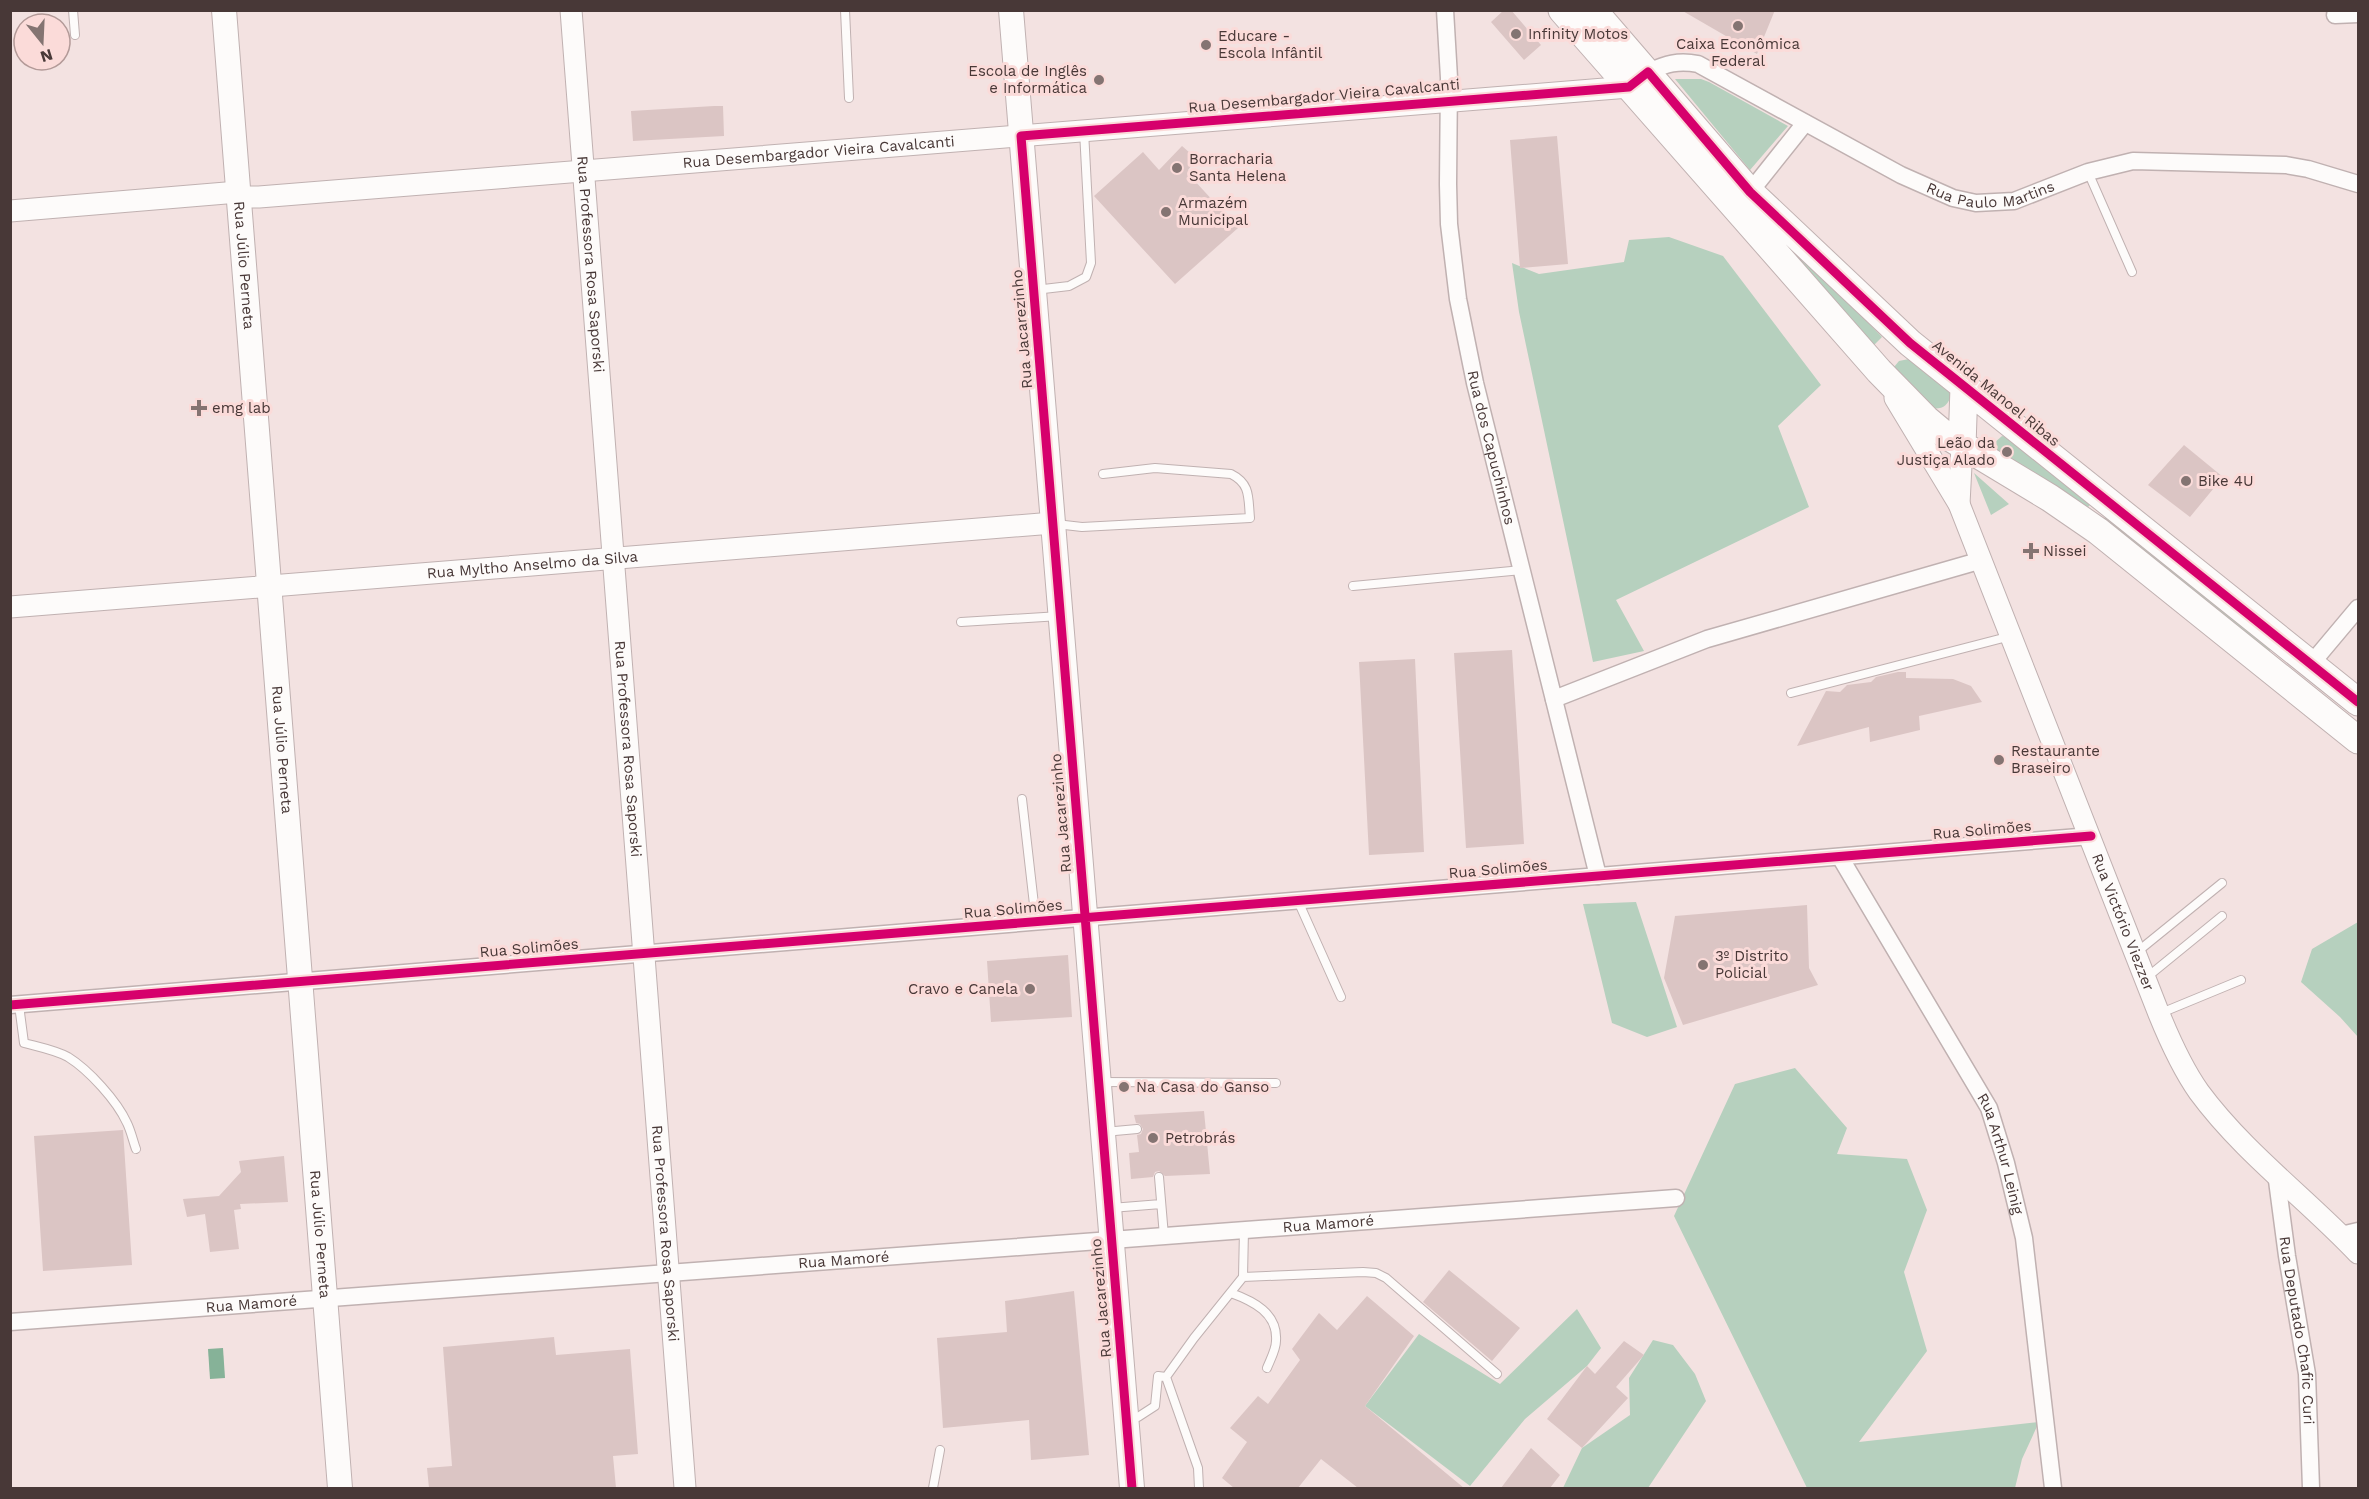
<svg xmlns="http://www.w3.org/2000/svg" width="2369" height="1499" font-family="'Work Sans',sans-serif">
	<style>
		.green { fill: #b6d0be }
		.water { fill: #86b298 }
		.building { fill: #dbc5c4 }
		.lines { fill: none; stroke-linecap: round; stroke-linejoin: round }
		.service-casing { stroke: #c0b1b1; stroke-width: 10 }
		.minor-casing { stroke: #c0b1b1; stroke-width: 19 }
		.tertiary-casing { stroke: #c0b1b1; stroke-width: 23 }
		.secondary-casing { stroke: #c0b1b1; stroke-width: 26 }
		.primary-casing { stroke: #c0b1b1; stroke-width: 29 }
		.service { stroke: #fdfbfa; stroke-width: 8 }
		.minor { stroke: #fdfbfa; stroke-width: 16 }
		.tertiary { stroke: #fdfbfa; stroke-width: 21 }
		.secondary { stroke: #fdfbfa; stroke-width: 24 }
		.primary { stroke: #fdfbfa; stroke-width: 27 }
		.cycleway-casing { stroke: #fbdbd9; stroke-width: 13 }
		.cycleway { stroke: #d6006c; stroke-width: 9 }
		.poi-dot { fill: #847472; stroke: #fbdbd9; stroke-width: 2 }
		.labels { text-anchor: middle; dominant-baseline: central; stroke-width: 6; stroke-linejoin: round; paint-order: stroke }
		.poi-label { font-size: 15px; fill: #483837; stroke: #fbdbd9; text-anchor: start }
		.street-label { font-size: 15px; fill: #483837; stroke: #fbdbd9 }
	</style>
	<rect width="100%" height="100%" fill="#f3e2e1"/>
	<path class="green" d="M1675,79H1701L1709,82L1788,126L1750,170Z
		M1684,130L1882,337L1871,348Z
		M1669,237L1723,256L1821,385L1778,426L1809,507L1616,600L1644,651L1593,662L1519,312L1512,263L1539,274L1624,262L1629,240Z
		M1909,359L1949,389L1951,395C1948,406 1942,410 1930,408L1894,367L1899,361Z
		M2002,436L2011,438L2087,499L2090,505L2087,508L1996,452L1993,444Z
		M1974,473L2009,504L1991,515Z
		M2109,516L2273,648L2268,652L2104,523L2105,517Z
		M1636,902L1677,1027L1647,1037L1612,1023L1583,904Z
		M2358,922V1037L2340,1017L2301,982L2312,949Z
		M1795,1068L1847,1128L1837,1154L1907,1159L1927,1210L1904,1272L1927,1351L1859,1442L2039,1422L2022,1459L2015,1488H1807L1674,1216L1735,1084Z
		M1577,1309L1601,1348L1587,1366L1525,1419L1470,1486L1365,1406L1419,1334L1500,1384Z
		M1653,1340L1673,1345L1695,1374L1706,1401L1648,1488H1563L1582,1448L1630,1415L1629,1378Z"/>
	<path class="water" d="M223,1348L225,1378L210,1379L208,1349Z"/>
	<path class="building" d="M1504,10H1511L1541,45L1524,60L1491,22Z
		M1681,10H1775L1757,54Z
		M714,106H723L724,136L633,141L631,111Z
		M1557,136L1568,264L1520,268L1510,140Z
		M1182,146L1197,159L1188,170L1195,177L1193,179L1238,228L1175,284L1094,196L1143,152L1159,170Z
		M2184,445L2223,477L2190,517L2148,485Z
		M1512,650L1524,844L1466,848L1454,653Z
		M1415,659L1424,852L1369,855L1359,662Z
		M1898,672H1906V678L1953,679L1971,686L1982,702L1919,716L1920,730L1870,742L1869,727L1797,746L1826,691L1840,692L1847,685L1871,682L1876,677Z
		M1807,905L1809,968L1818,985L1683,1025L1664,978L1675,916Z
		M1068,955L1072,1017L991,1022L987,961Z
		M1204,1111L1210,1174L1165,1176L1159,1171L1155,1172L1153,1177L1131,1179L1129,1153L1139,1152L1137,1135L1141,1134L1143,1129L1140,1124L1136,1123L1134,1115Z
		M123,1130L132,1265L43,1271L34,1136Z
		M284,1156L288,1202L240,1204L241,1209L234,1210L239,1249L210,1252L205,1214L187,1217L183,1199L219,1196L241,1172L239,1161Z
		M1449,1270L1520,1328L1492,1361L1423,1302Z
		M1074,1291L1089,1455L1031,1460L1029,1420L943,1428L937,1338L1007,1332L1005,1301Z
		M1367,1296L1414,1336L1365,1406L1464,1488H1358L1321,1459L1298,1488H1234L1222,1478L1247,1442L1230,1428L1258,1396L1268,1404L1300,1360L1292,1349L1319,1313L1337,1330Z
		M554,1337L556,1355L630,1349L638,1454L613,1456L616,1488H429L427,1468L452,1466L443,1347Z
		M1624,1341L1644,1355L1616,1387L1628,1398L1582,1448L1547,1419L1587,1366L1595,1374Z
		M1531,1448L1560,1475L1550,1488H1501Z"/>
	<g class="lines">
		<defs>
			<path id="service" d="M73,10L75,35
				M845,10L849,98
				M2088,172L2132,272
				M1035,290L1069,286L1086,277L1091,263L1084,131
				M1056,524L1082,527L1250,518C1248,498 1251,484 1231,474L1155,468L1103,474
				M1353,586L1522,570
				M961,622L1060,616
				M1791,693L2011,636
				M1022,799L1036,922
				M1298,901L1341,997
				M2137,952L2222,883
				M2146,978L2222,916
				M19,1005L24,1043C39,1047 55,1050 68,1057C89,1070 117,1101 127,1123C131,1131 133,1141 136,1149
				M2161,1013L2241,980
				M1102,1082L1276,1083
				M1104,1132L1137,1129
				M1159,1177L1164,1236
				M1111,1208L1161,1204
				M1244,1230L1243,1277L1363,1272L1376,1273L1386,1278L1497,1374
				M1231,1293C1253,1301 1278,1313 1276,1341C1276,1350 1270,1360 1267,1368
				M1166,1377L1198,1468L1199,1488
				M1128,1420L1138,1417L1155,1406L1158,1376L1166,1377L1194,1338L1243,1277
				M933,1488L940,1450"/>
			<g id="minor">
				<path id="s1" d="M1445,10L1449,78L1448,184L1449,224L1458,299L1475,383L1598,876"/>
				<path d="M2335,15L2358,14"/>
				<path id="s2" d="M1648,72C1666,64 1678,60 1698,64L1901,175L1953,198L1976,203L2014,201L2088,172L2133,161L2286,165L2308,169L2358,184"/>
				<path d="M1750,192L1805,123"/>
				<path d="M2311,664L2358,608"/>
				<path d="M1554,699L1707,639L1982,560"/>
				<path id="s3" d="M1840,857L1989,1108L2006,1163L2024,1238L2053,1488"/>
				<path d="M10,1005L2091,836"/>
				<path id="s4" d="M2276,1173L2287,1256L2307,1374L2311,1488"/>
				<path d="M2341,1235L2358,1231"/>
				<path id="s5" d="M10,1322L1676,1198"/>
			</g>
			<g id="tertiary">
				<path id="s6" d="M571,10L685,1488"/>
				<path id="s7" d="M10,211L238,192L244,197H259L1629,87L1639,80"/>
				<path id="s8" d="M1895,398L1959,504L2159,1014C2170,1041 2182,1068 2199,1092C2244,1153 2307,1199 2358,1253"/>
				<path d="M1959,504L1962,446"/>
				<path id="s9" d="M10,607L1053,523"/>
			</g>
			<g id="secondary">
				<path id="s10" d="M224,10L340,1488"/>
				<path d="M1011,10L1132,1488"/>
			</g>
			<path id="primary" d="M1562,10L1879,371L1926,419L1944,434L2050,498L2098,531L2358,740
				M1593,10L1750,192L1910,343L2358,702
				M1962,446L1964,387"/>
		</defs>
		<use href="#service" class="service-casing"/>
		<use href="#minor" class="minor-casing"/>
		<use href="#tertiary" class="tertiary-casing"/>
		<use href="#secondary" class="secondary-casing"/>
		<use href="#primary" class="primary-casing"/>
		<use href="#service" class="service"/>
		<use href="#minor" class="minor"/>
		<use href="#tertiary" class="tertiary"/>
		<use href="#secondary" class="secondary"/>
		<use href="#primary" class="primary"/>
		<defs>
			<path id="cycleway" d="M10,1005L2091,836
				M1132,1488L1021,136L1629,87L1648,72L1750,192L1910,343L2358,702"/>
		</defs>
		<use href="#cycleway" class="cycleway-casing"/>
		<use href="#cycleway" class="cycleway"/>
	</g>
	<g class="poi-dot">
		<circle cx="1738" cy="26" r="6"/>
		<circle cx="1516" cy="34" r="6"/>
		<circle cx="1206" cy="45" r="6"/>
		<circle cx="1099" cy="80" r="6"/>
		<circle cx="1177" cy="168" r="6"/>
		<circle cx="1166" cy="212" r="6"/>
		<path d="M196 399h6v6h6v6h-6v6h-6v-6h-6v-6h6z"/>
		<circle cx="2007" cy="452" r="6"/>
		<circle cx="2186" cy="481" r="6"/>
		<path d="M2028 542h6v6h6v6h-6v6h-6v-6h-6v-6h6z"/>
		<circle cx="1999" cy="760" r="6"/>
		<circle cx="1703" cy="965" r="6"/>
		<circle cx="1030" cy="989" r="6"/>
		<circle cx="1124" cy="1087" r="6"/>
		<circle cx="1153" cy="1138" r="6"/>
	</g>
	<g class="labels">
		<g class="poi-label">
			<text x="1528" y="34">Infinity Motos</text>
			<text x="1218" y="36">Educare -<tspan x="1218" dy="17">Escola Infântil</tspan></text>
			<text x="1738" y="44" text-anchor="middle">Caixa Econômica<tspan x="1738" dy="17">Federal</tspan></text>
			<text x="1087" y="71" text-anchor="end">Escola de Inglês<tspan x="1087" dy="17">e Informática</tspan></text>
			<text x="1189" y="159">Borracharia<tspan x="1189" dy="17">Santa Helena</tspan></text>
			<text x="1178" y="203">Armazém<tspan x="1178" dy="17">Municipal</tspan></text>
			<text x="212" y="408">emg lab</text>
			<text x="1995" y="443" text-anchor="end">Leão da<tspan x="1995" dy="17">Justiça Alado</tspan></text>
			<text x="2198" y="481">Bike 4U</text>
			<text x="2043" y="551">Nissei</text>
			<text x="2011" y="751">Restaurante<tspan x="2011" dy="17">Braseiro</tspan></text>
			<text x="1715" y="956">3º Distrito<tspan x="1715" dy="17">Policial</tspan></text>
			<text x="1018" y="989" text-anchor="end">Cravo e Canela</text>
			<text x="1136" y="1087">Na Casa do Ganso</text>
			<text x="1165" y="1138">Petrobrás</text>
		</g>
		<g class="street-label">
			<text transform="translate(1324 96) rotate(-5)">Rua Desembargador Vieira Cavalcanti</text>
			<text stroke="none"><textPath href="#s7" startOffset="813">Rua Desembargador Vieira Cavalcanti</textPath></text>
			<text stroke="none"><textPath href="#s2" startOffset="378">Rua Paulo Martins</textPath></text>
			<text stroke="none"><textPath href="#s10" startOffset="256">Rua Júlio Perneta</textPath></text>
			<text stroke="none"><textPath href="#s6" startOffset="255">Rua Professora Rosa Saporski</textPath></text>
			<text transform="translate(1022 329) rotate(-95)">Rua Jacarezinho</text>
			<text transform="translate(1996 393) rotate(39)">Avenida Manoel Ribas</text>
			<text stroke="none"><textPath href="#s1" startOffset="442">Rua dos Capuchinhos</textPath></text>
			<text stroke="none"><textPath href="#s9" startOffset="524">Rua Myltho Anselmo da Silva</textPath></text>
			<text stroke="none"><textPath href="#s10" startOffset="742">Rua Júlio Perneta</textPath></text>
			<text stroke="none"><textPath href="#s6" startOffset="741">Rua Professora Rosa Saporski</textPath></text>
			<text transform="translate(1061 813) rotate(-95)">Rua Jacarezinho</text>
			<text transform="translate(1982 830) rotate(-5)">Rua Solimões</text>
			<text transform="translate(1498 869) rotate(-5)">Rua Solimões</text>
			<text transform="translate(1013 909) rotate(-5)">Rua Solimões</text>
			<text stroke="none"><textPath href="#s8" startOffset="573">Rua Victório Viezzer</textPath></text>
			<text transform="translate(529 948) rotate(-5)">Rua Solimões</text>
			<text stroke="none"><textPath href="#s3" startOffset="339">Rua Arthur Leinig</textPath></text>
			<text stroke="none"><textPath href="#s5" startOffset="1322">Rua Mamoré</textPath></text>
			<text stroke="none"><textPath href="#s10" startOffset="1228">Rua Júlio Perneta</textPath></text>
			<text stroke="none"><textPath href="#s6" startOffset="1227">Rua Professora Rosa Saporski</textPath></text>
			<text stroke="none"><textPath href="#s5" startOffset="836">Rua Mamoré</textPath></text>
			<text transform="translate(1101 1298) rotate(-95)">Rua Jacarezinho</text>
			<text stroke="none"><textPath href="#s5" startOffset="242">Rua Mamoré</textPath></text>
			<text stroke="none"><textPath href="#s4" startOffset="159">Rua Deputado Chafic Curi</textPath></text>
		</g>
	</g>
	<rect width="2369" height="1499" fill="none" stroke="#483837" stroke-width="24"/>
	<g transform="translate(42 42) rotate(162)"><circle r="28" fill="#fbdbd9" stroke="#b39a98" stroke-width="1.5"/>
	<path d="M0-4.5L10 22L0 15L-10 22Z" fill="#847472"/>
	<text y="-9" font-size="16" font-weight="bold" text-anchor="middle" fill="#483837">N</text>
	</g>
</svg>
